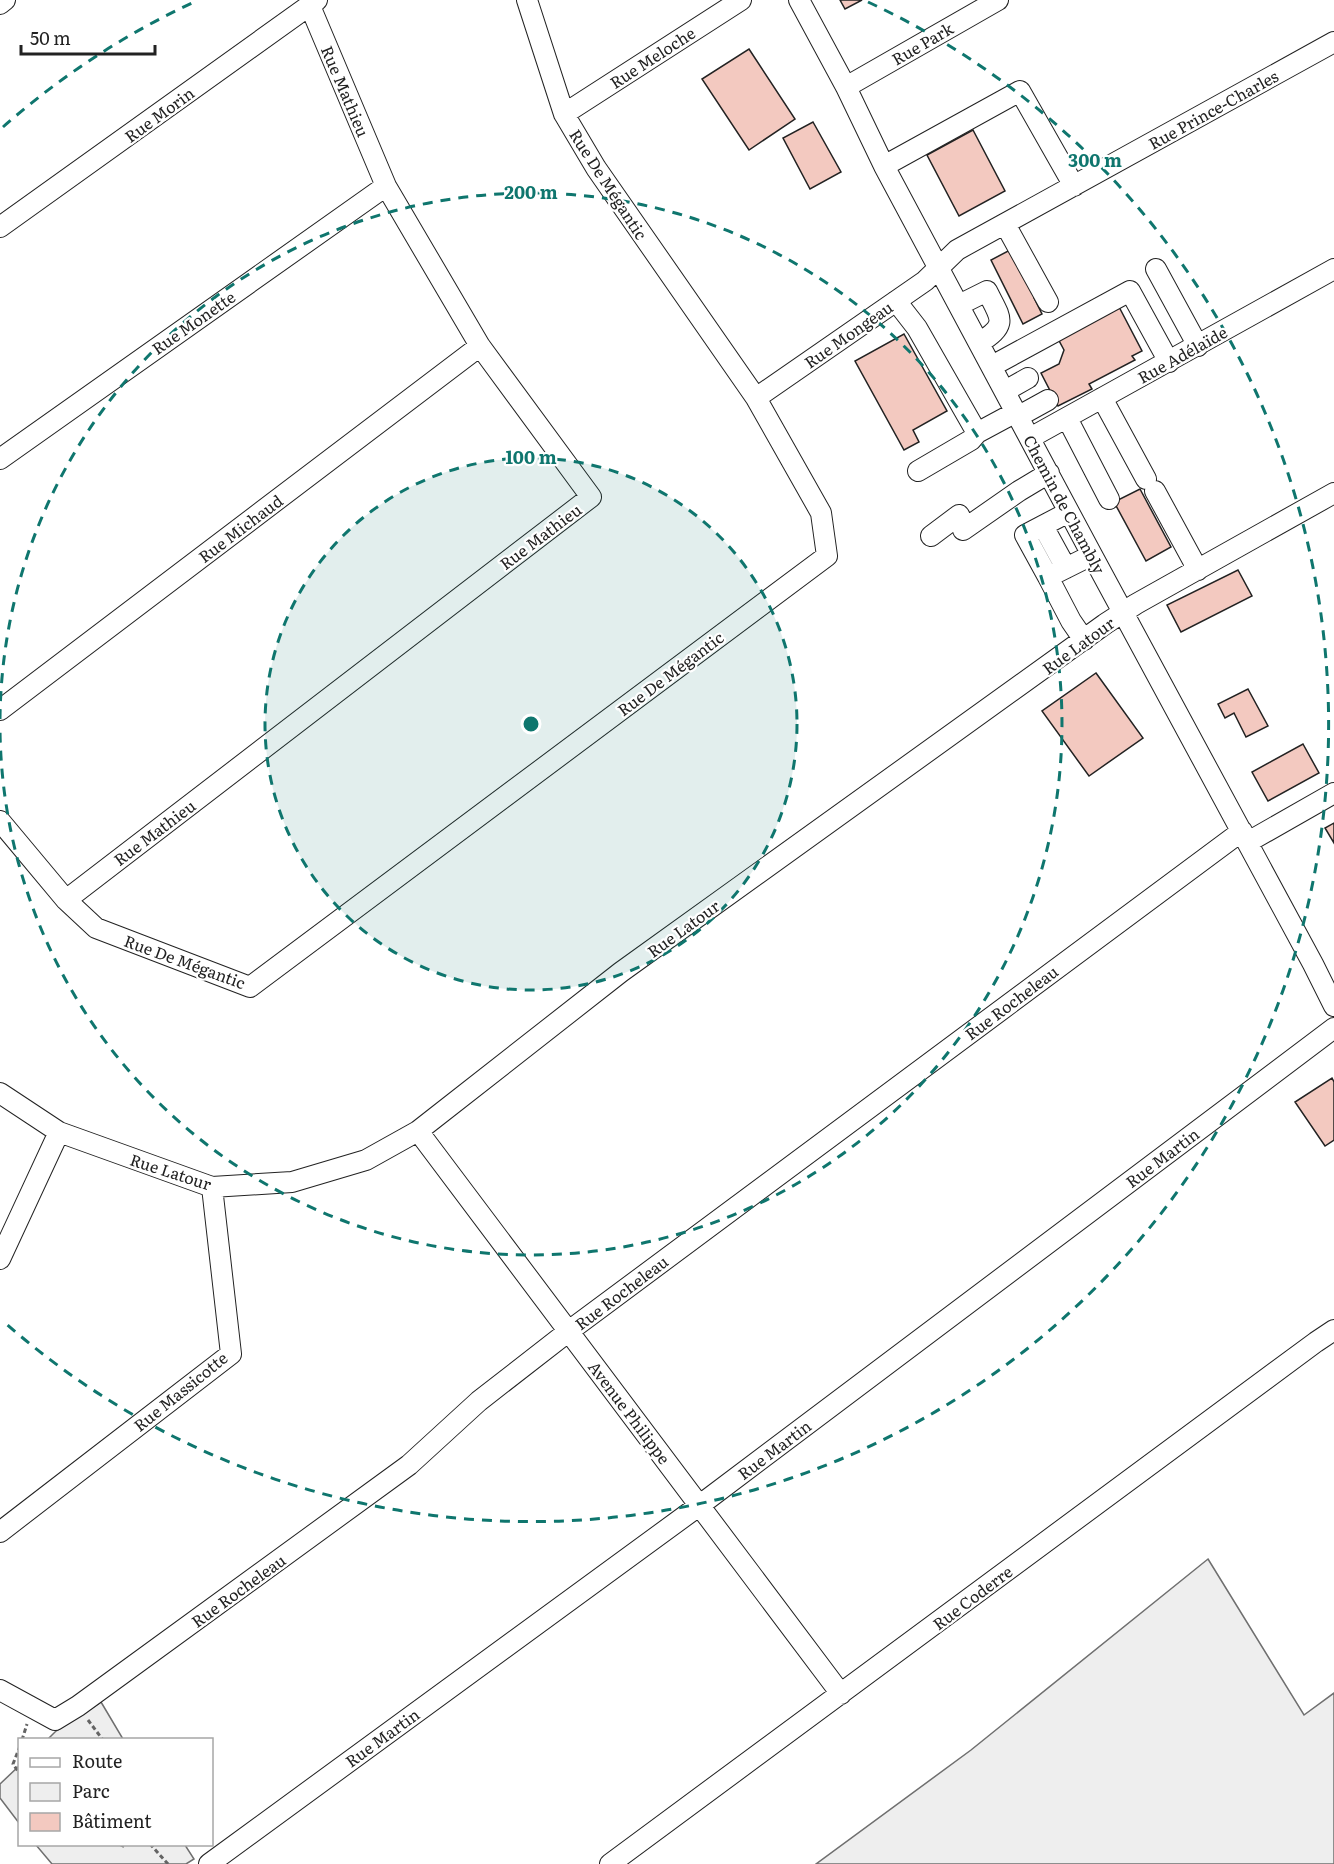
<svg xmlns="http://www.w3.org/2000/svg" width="1334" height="1864" font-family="Literata,serif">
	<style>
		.green { fill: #eee; stroke: #6f6f6f; stroke-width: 1.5 }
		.building { fill: #f3c9c0; stroke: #222; stroke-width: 1.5 }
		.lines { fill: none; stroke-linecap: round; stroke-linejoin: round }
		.minor-casing { stroke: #222; stroke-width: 22 }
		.path { stroke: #646464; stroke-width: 3; stroke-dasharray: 4.5 3; stroke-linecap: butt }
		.minor { stroke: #fff; stroke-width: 20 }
		.ring { fill: none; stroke: #0f766e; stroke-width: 3; stroke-dasharray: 10 8 }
		.labels { text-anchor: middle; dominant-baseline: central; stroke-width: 4.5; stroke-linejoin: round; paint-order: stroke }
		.street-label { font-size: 16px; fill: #222; stroke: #fff }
		.centre { fill: #0f766e; stroke: #fff; stroke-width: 3 }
		.ring-label { font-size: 18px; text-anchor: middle; font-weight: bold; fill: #0f766e; stroke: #fff; stroke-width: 4.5; stroke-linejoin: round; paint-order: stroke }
	</style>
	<rect width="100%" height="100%" fill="#fff"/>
	<path class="green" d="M1208,1559L1304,1715L1334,1693V1864H816L971,1750Z
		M101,1702L123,1739L47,1740L56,1731Z
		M19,1766V1823L0,1798V1784Z
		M36,1845H185L194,1859L186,1864H52Z"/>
	<path class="building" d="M840,0H862L845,9Z
		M749,49L795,119L749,150L702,79Z
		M813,122L841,172L810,189L783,138Z
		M973,130L1005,191L959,216L927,155Z
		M1012,249L1037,297L1034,298L1042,314L1023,324L991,260Z
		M1117,303L1142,351L1132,356L1135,360L1089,384L1092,389L1058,406L1041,373L1059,364L1064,350L1056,335Z
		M904,334L947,411L913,430L919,442L904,450L855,361Z
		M1140,489L1171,547L1146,561L1114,502Z
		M1238,570L1252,596L1181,632L1167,605Z
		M1096,673L1143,738L1089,776L1042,711Z
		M1248,689L1268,726L1246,737L1234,713L1225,718L1218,704Z
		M1303,744L1319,773L1268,801L1252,772Z
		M1334,823V843L1325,828Z
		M1332,1078L1334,1082V1140L1325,1146L1295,1102Z"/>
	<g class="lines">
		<defs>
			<path id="minor" d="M799,0L846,87L884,166L1092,555L1313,964L1334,1006
				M0,4L5,0
				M846,87L998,0
				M564,114L741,0
				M884,166L1020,91L1074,186
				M1005,224L1048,302
				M0,227L317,0
				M1156,269L1198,346
				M896,301L917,328L977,433L1016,412
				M959,305L987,291C1001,319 1009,324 979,343
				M992,366L1130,291L1169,362
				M1005,391L1028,378
				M756,398L925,281L957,250L1334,42
				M1102,398L1146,479
				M1019,416L1048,400
				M1067,418L1109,499
				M1030,438L1334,269
				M0,459L386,186
				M918,471L971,440L977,433
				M1155,491L1198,570
				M1069,512L1025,535L1048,577L1092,555
				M1043,526L1066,568
				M963,530L1019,491L1049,473
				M931,536L959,515L962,521L972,523
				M1048,577L1071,621L1084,640
				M0,710L480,346
				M0,821L66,900L96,928L250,987L827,556L821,513L756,398L596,168L564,114L527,0
				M1248,842L1334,793
				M66,900L591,497L480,346L386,186L310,6
				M0,1093L59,1132L212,1187L292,1182L366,1160L418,1131L621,972L1105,624L1136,604L1334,493
				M418,1131L841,1694
				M0,1259L59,1132
				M0,1532L231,1354L212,1187
				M0,1690L55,1720L78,1706L409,1465L479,1401L569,1331L1242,831
				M209,1864L700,1505L1334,1028
				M610,1864L1316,1342L1334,1330"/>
		</defs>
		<use href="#minor" class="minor-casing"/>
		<path class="path" d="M88,1720L103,1740
			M22,1740L27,1724
			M20,1746L13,1764L20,1774
			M119,1844L123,1846L124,1844
			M150,1844L168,1864"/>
		<use href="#minor" class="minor"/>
	</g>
	<circle cx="531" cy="724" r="266" fill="#0f766e" fill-opacity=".12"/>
	<g class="ring">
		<circle cx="531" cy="724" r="266"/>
		<path d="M0 719A531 531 0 1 1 0 729"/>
		<path d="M3 127A797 797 0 0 1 194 2M868 2A797 797 0 1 1 3 1321"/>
	</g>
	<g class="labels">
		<g class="street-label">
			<text transform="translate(922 43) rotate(-30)">Rue Park</text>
			<text transform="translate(652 57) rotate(-33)">Rue Meloche</text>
			<text transform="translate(346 91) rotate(67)">Rue Mathieu</text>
			<text transform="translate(1213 109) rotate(-29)">Rue Prince-Charles</text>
			<text transform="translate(159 114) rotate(-36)">Rue Morin</text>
			<text transform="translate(609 184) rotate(57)">Rue De Mégantic</text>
			<text transform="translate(193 322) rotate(-35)">Rue Monette</text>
			<text transform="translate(848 334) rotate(-35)">Rue Mongeau</text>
			<text transform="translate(1182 354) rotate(-29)">Rue Adélaïde</text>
			<text transform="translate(1065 504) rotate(62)">Chemin de Chambly</text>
			<text transform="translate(240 528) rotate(-37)">Rue Michaud</text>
			<text transform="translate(540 536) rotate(-37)">Rue Mathieu</text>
			<text transform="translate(1078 645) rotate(-36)">Rue Latour</text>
			<text transform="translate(670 673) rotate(-37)">Rue De Mégantic</text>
			<text transform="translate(154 832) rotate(-37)">Rue Mathieu</text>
			<text transform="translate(683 928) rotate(-36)">Rue Latour</text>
			<text transform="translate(185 961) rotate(20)">Rue De Mégantic</text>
			<text transform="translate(1011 1002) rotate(-37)">Rue Rocheleau</text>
			<text transform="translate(1162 1157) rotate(-37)">Rue Martin</text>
			<text transform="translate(171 1171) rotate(18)">Rue Latour</text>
			<text transform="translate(621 1292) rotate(-37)">Rue Rocheleau</text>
			<text transform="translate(180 1391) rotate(-39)">Rue Massicotte</text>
			<text transform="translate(630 1412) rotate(53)">Avenue Philippe</text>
			<text transform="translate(774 1449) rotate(-37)">Rue Martin</text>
			<text transform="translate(238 1590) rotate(-36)">Rue Rocheleau</text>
			<text transform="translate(972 1597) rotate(-37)">Rue Coderre</text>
			<text transform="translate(382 1737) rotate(-36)">Rue Martin</text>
		</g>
	</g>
	<circle cx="531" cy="724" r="9" class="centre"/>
	<g class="ring-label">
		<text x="1095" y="167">300 m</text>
		<text x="531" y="199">200 m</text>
		<text x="531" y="464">100 m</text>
	</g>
	<rect x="18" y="1738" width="195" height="108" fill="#ffffff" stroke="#a7a7a7" stroke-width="1.5"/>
	<rect x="30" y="1758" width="30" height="9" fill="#ffffff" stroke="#a7a7a7" stroke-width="1.5"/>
	<text x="72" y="1768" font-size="18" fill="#222222">Route</text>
	<rect x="30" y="1783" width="30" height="18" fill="#eeeeee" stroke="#a7a7a7" stroke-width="1.5"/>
	<text x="72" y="1798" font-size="18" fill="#222222">Parc</text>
	<rect x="30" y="1813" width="30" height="18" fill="#f3c9c0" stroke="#a7a7a7" stroke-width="1.5"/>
	<text x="72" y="1828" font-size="18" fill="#222222">Bâtiment</text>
	<path d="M21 45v9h134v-9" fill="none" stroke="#222222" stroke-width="3"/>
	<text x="30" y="45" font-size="18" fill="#222222" stroke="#ffffff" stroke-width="4.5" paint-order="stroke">50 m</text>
</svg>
